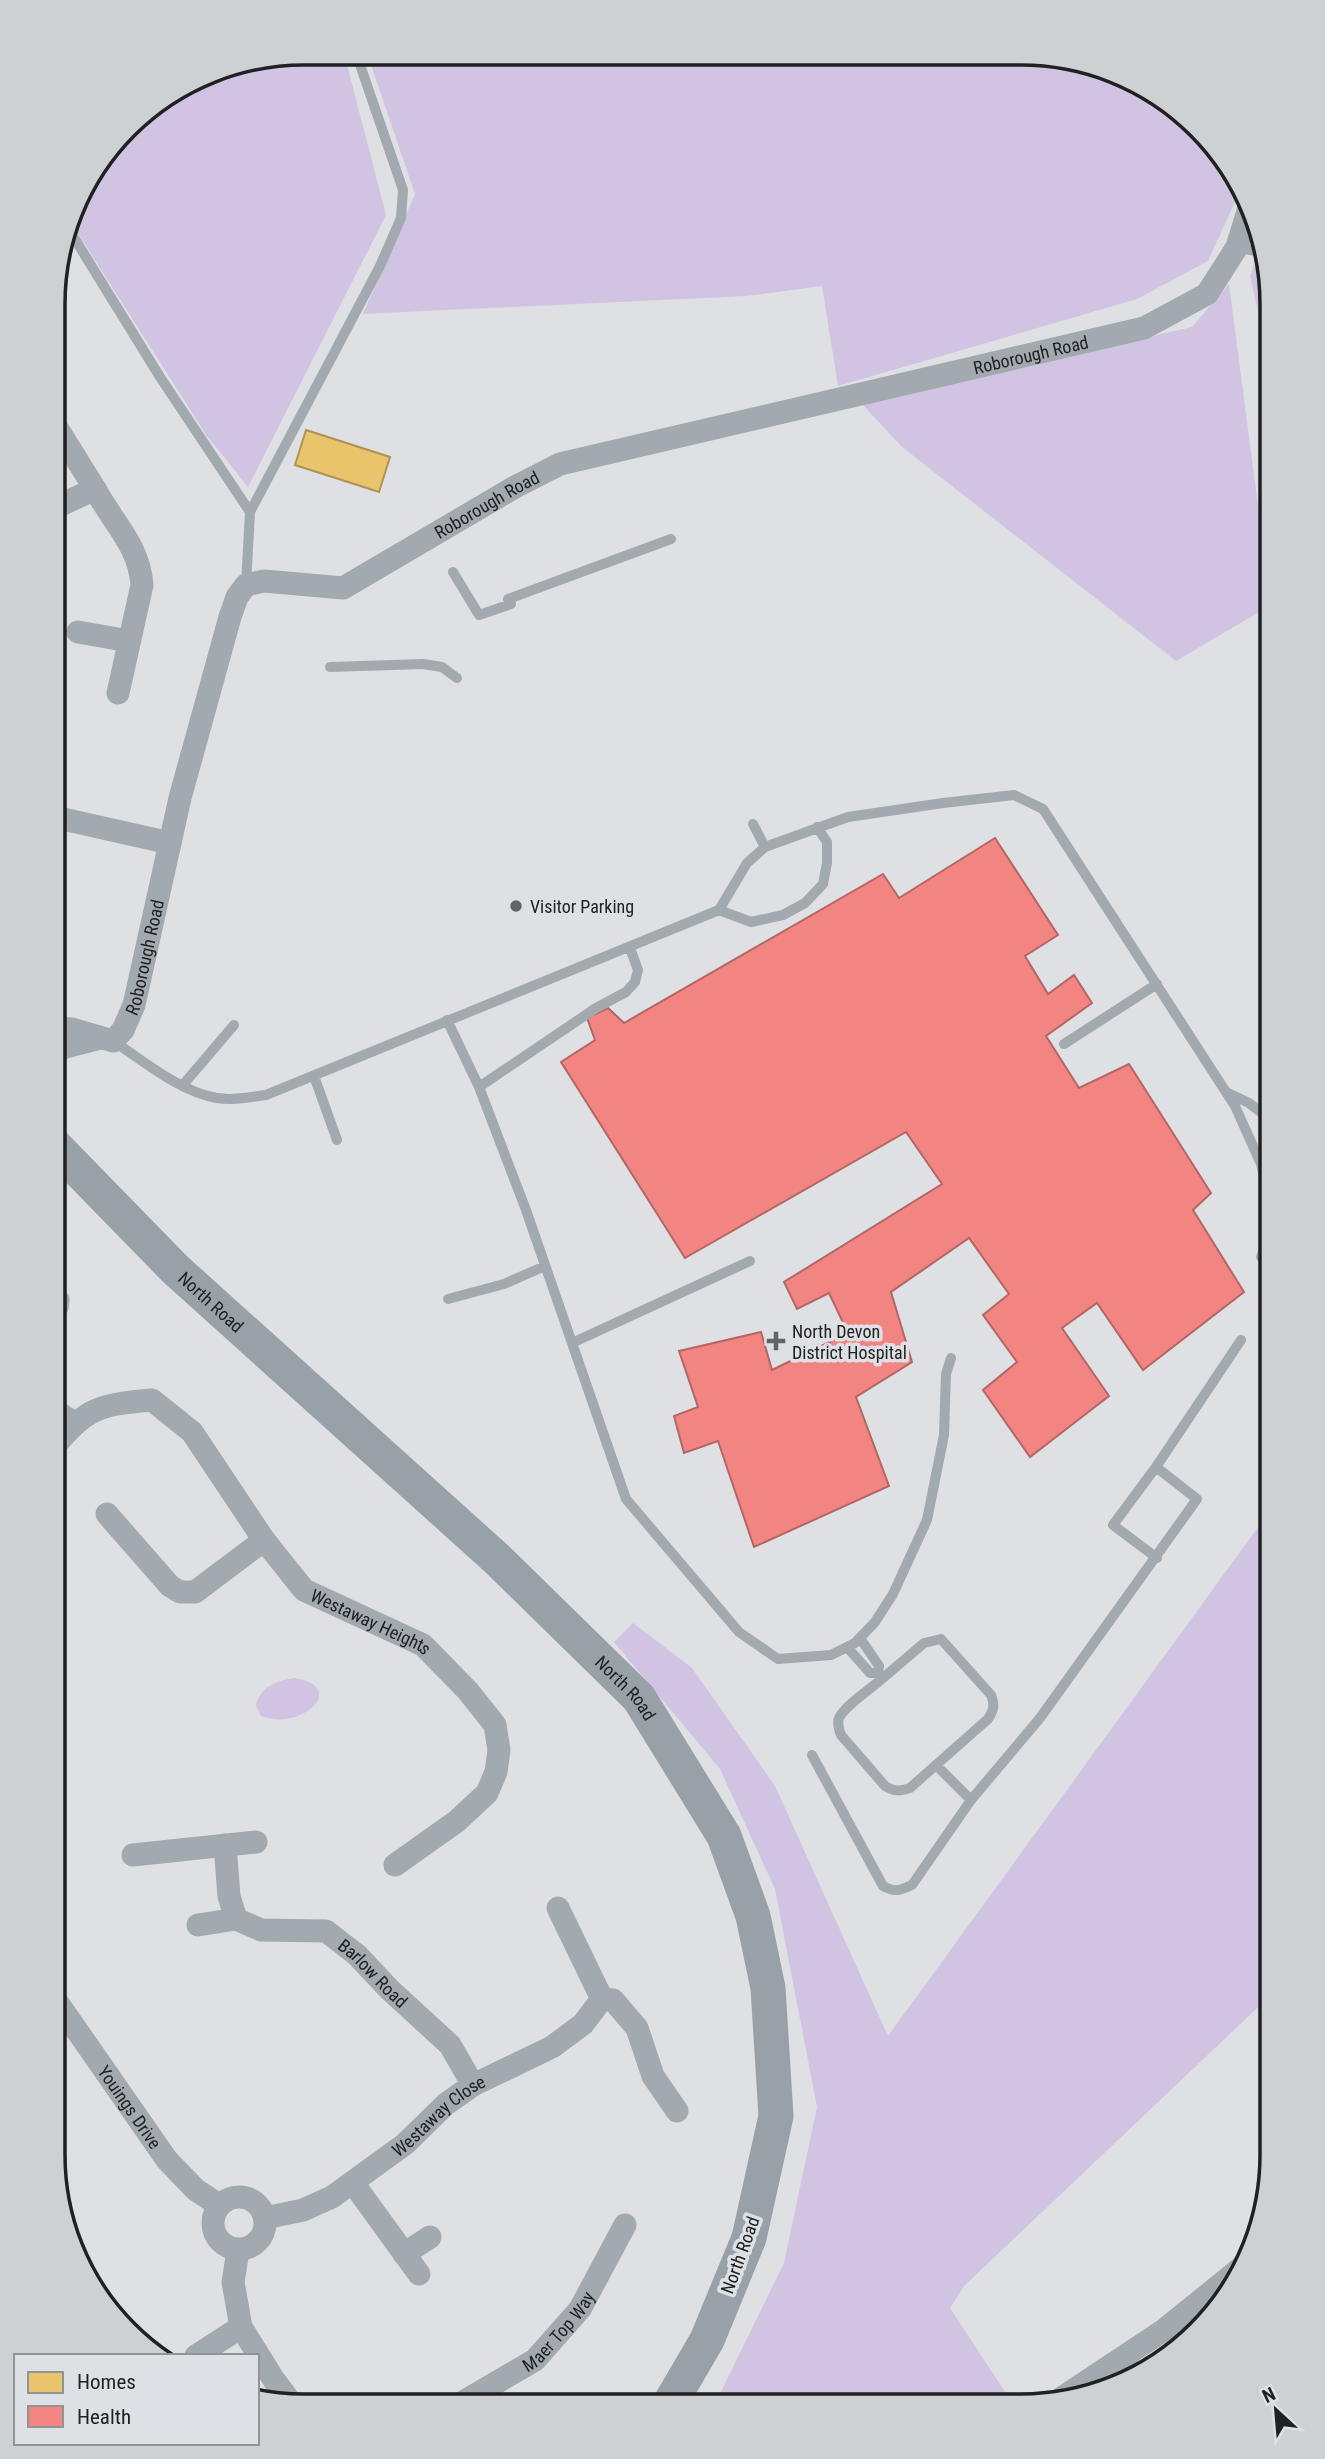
<svg xmlns="http://www.w3.org/2000/svg" width="1325" height="2459" font-family="'Roboto Condensed',sans-serif">
	<style>
		.green { fill: #d1c4e2 }
		.homes { fill: #e9c46a; stroke: #ad9354; stroke-width: 2 }
		.health { fill: #f28482; stroke: #b36665; stroke-width: 2 }
		.lines { fill: none; stroke-linecap: round; stroke-linejoin: round }
		.service { stroke: #a2a9af; stroke-width: 10 }
		.minor { stroke: #a2a9af; stroke-width: 23 }
		.primary { stroke: #99a1a8; stroke-width: 35 }
		.poi-dot { fill: #626466; stroke: #dde0e4; stroke-width: 2.5 }
		.labels { text-anchor: middle; dominant-baseline: central; stroke-width: 7; stroke-linejoin: round; paint-order: stroke }
		.street-label { font-size: 18px; fill: #202122; stroke: #dde0e4 }
		.poi-label { font-size: 18px; fill: #202122; stroke: #dde0e4; text-anchor: start }
		.rim { fill: none; stroke: #202122; stroke-width: 3.5 }
	</style>
	<rect width="100%" height="100%" fill="#dee0e3"/>
	<path class="green" d="M304,53H344L386,215L248,487L207,436L70,221L79,192L138,115L208,71Z
		M367,53L1070,57L1187,115L1239,193L1208,261L1137,299L838,386L822,286L746,296L363,314L415,194Z
		M1262,243L1272,304V373L1250,276Z
		M1229,284L1271,605L1176,661L902,447L861,403L1192,327Z
		M1272,1508V1994L964,2286L950,2308L1011,2401L1005,2406H714L784,2263L817,2107L775,1889L720,1769L614,1642L633,1623L692,1668L775,1786L888,2036Z
		M295,1678C349,1687 301,1732 261,1716L256,1706C259,1687 278,1680 295,1678Z"/>
	<path class="homes" d="M306,430L390,457L379,492L295,465Z"/>
	<path class="health" d="M995,838L1058,935L1025,956L1048,994L1074,975L1092,1003L1046,1036L1079,1088L1129,1064L1211,1193L1193,1210L1244,1292L1143,1370L1097,1303L1062,1328L1109,1396L1030,1457L983,1390L1017,1362L983,1315L1009,1294L969,1238L891,1292L912,1362L856,1397L889,1486L754,1547L718,1441L684,1453L674,1416L698,1407L679,1351L761,1332L772,1370L848,1333L829,1293L797,1309L784,1282L942,1184L906,1132L685,1258L561,1062L595,1040L587,1018L608,1008L624,1023L883,874L899,898Z"/>
	<g class="lines">
		<path class="service" d="M68,228L160,377L250,512
			M1237,247L1264,253
			M453,572L479,615L511,604
			M246,585L250,512L380,266L401,218L403,190L356,53
			M508,599L671,539
			M330,667L423,664L442,667L457,678
			M753,824L765,847
			M719,910L751,922L783,915L805,903L823,884L827,863V842L817,827
			M447,1020L479,1087L526,1210L626,1499L739,1632L778,1659L831,1655L855,1643L875,1622L893,1594L927,1520L944,1435L946,1374L951,1358
			M113,1041C144,1061 180,1092 217,1098C233,1101 250,1097 266,1095L719,910L747,863L765,847L848,817L943,803L1014,795L1043,809L1235,1106L1261,1164L1272,1213
			M1064,1044L1157,984
			M314,1076L337,1140
			M182,1086L234,1025
			M479,1087L596,1008L626,992L635,982L638,970L630,948
			M1226,1092L1249,1103L1272,1121
			M1261,1257L1272,1224
			M448,1299L504,1284L545,1266
			M572,1343L750,1261
			M1156,1467L1241,1340
			M847,1647L870,1673H878L879,1666L860,1638
			M878,1673L883,1678L924,1643L941,1639L991,1695C995,1705 994,1710 988,1719L910,1788C900,1791 895,1792 885,1786L841,1735C839,1730 837,1724 839,1718C845,1705 872,1688 883,1678
			M812,1755L883,1886C895,1893 901,1890 912,1885L971,1800L1040,1718L1197,1499L1156,1467L1113,1525L1157,1558
			M936,1765L971,1800"/>
		<g class="minor">
			<path d="M54,423L95,489"/>
			<path d="M54,508L95,489C113,523 139,545 142,585L118,693"/>
			<path d="M78,632L129,641"/>
			<path d="M54,817L170,843"/>
			<path id="s1" d="M54,1028L72,1029L113,1041L123,1030L134,1005L180,798L230,617L237,597L246,585L264,581L343,588L515,487L560,464L1144,328L1207,294L1237,247L1249,208"/>
			<path d="M54,1053L65,1047L100,1038"/>
			<path d="M53,1311L57,1307L58,1300L53,1295"/>
			<path d="M53,1409L74,1423"/>
			<path id="s2" d="M53,1448C88,1406 100,1405 152,1400L192,1432L264,1540L304,1590L423,1645L468,1691L495,1725L499,1750L496,1772L487,1793L457,1821L395,1865"/>
			<path d="M107,1514L170,1586L180,1592H195L264,1540"/>
			<path d="M225,1845L229,1896L236,1919"/>
			<path d="M133,1855L256,1842"/>
			<path d="M558,1908L602,1999L613,2000L637,2028L653,2076L677,2111"/>
			<path id="s3" d="M198,1925L236,1919L261,1930L326,1931L357,1955L390,1990L450,2045L473,2085"/>
			<path id="s4" d="M53,1996L167,2160L196,2190L219,2205"/>
			<path d="M353,2183L419,2274"/>
			<circle cx="239" cy="2223" r="26"/>
			<path id="s5" d="M265,2218L303,2210L332,2197L405,2144L446,2104L473,2085L552,2047L583,2024L602,1999"/>
			<path d="M238,2251L233,2282L241,2327L274,2380L292,2404"/>
			<path d="M404,2254L430,2237"/>
			<path d="M196,2356L241,2327"/>
			<path d="M1057,2401L1164,2330L1247,2263"/>
			<path id="s6" d="M458,2405L535,2360L580,2309L625,2225"/>
		</g>
		<path class="primary" id="s7" d="M54,1145L175,1269L497,1559L639,1698L724,1836L753,1916L768,1988L776,2116L749,2238L707,2340L669,2405"/>
	</g>
	<g class="poi-dot">
		<circle cx="516" cy="906" r="7"/>
		<path d="M772.5 1330.5h7v7h7v7h-7v7h-7v-7h-7v-7h7z"/>
	</g>
	<g class="labels">
		<g class="street-label">
			<text stroke="none"><textPath href="#s1" startOffset="1370">Roborough Road</textPath></text>
			<text stroke="none"><textPath href="#s1" startOffset="803">Roborough Road</textPath></text>
			<text stroke="none"><textPath href="#s1" startOffset="152">Roborough Road</textPath></text>
			<text stroke="none"><textPath href="#s7" startOffset="222">North Road</textPath></text>
			<text stroke="none"><textPath href="#s2" startOffset="434">Westaway Heights</textPath></text>
			<text stroke="none"><textPath href="#s7" startOffset="789">North Road</textPath></text>
			<text stroke="none"><textPath href="#s3" startOffset="194">Barlow Road</textPath></text>
			<text stroke="none"><textPath href="#s4" startOffset="135">Youings Drive</textPath></text>
			<text stroke="none"><textPath href="#s5" startOffset="205">Westaway Close</textPath></text>
			<text transform="translate(740 2255) rotate(-70)">North Road</text>
			<text stroke="none"><textPath href="#s6" startOffset="126">Maer Top Way</textPath></text>
		</g>
		<g class="poi-label">
			<text x="530" y="906">Visitor Parking</text>
			<text x="792" y="1331">North Devon<tspan x="792" dy="21">District Hospital</tspan></text>
		</g>
	</g>
	<path d="M0 0H1325V2459H0ZM304 65H1021A239 239 0 0 1 1260 304V2155A239 239 0 0 1 1021 2394H304A239 239 0 0 1 65 2155V304A239 239 0 0 1 304 65Z" fill="#ced1d4" fill-rule="evenodd"/>
	<path class="rim" d="M304 65H1021A239 239 0 0 1 1260 304V2155A239 239 0 0 1 1021 2394H304A239 239 0 0 1 65 2155V304A239 239 0 0 1 304 65Z"/>
	<rect x="14" y="2354" width="245" height="91" fill="#dde0e4" stroke="#919496" stroke-width="2"/>
	<rect x="28" y="2372" width="35" height="21" fill="#e9c46a" stroke="#919496" stroke-width="2"/>
	<text x="77" y="2389" font-size="21" fill="#202122">Homes</text>
	<rect x="28" y="2406" width="35" height="21" fill="#f28482" stroke="#919496" stroke-width="2"/>
	<text x="77" y="2424" font-size="21" fill="#202122">Health</text>
	<g transform="translate(1276 2410) rotate(334)" stroke="#dde0e4" stroke-width="5" paint-order="stroke">
	<path d="M0-5L12 26L0 18L-12 26Z" fill="#202122"/>
	<text y="-10" font-size="19" font-weight="bold" text-anchor="middle" fill="#202122">N</text>
	</g>
</svg>
